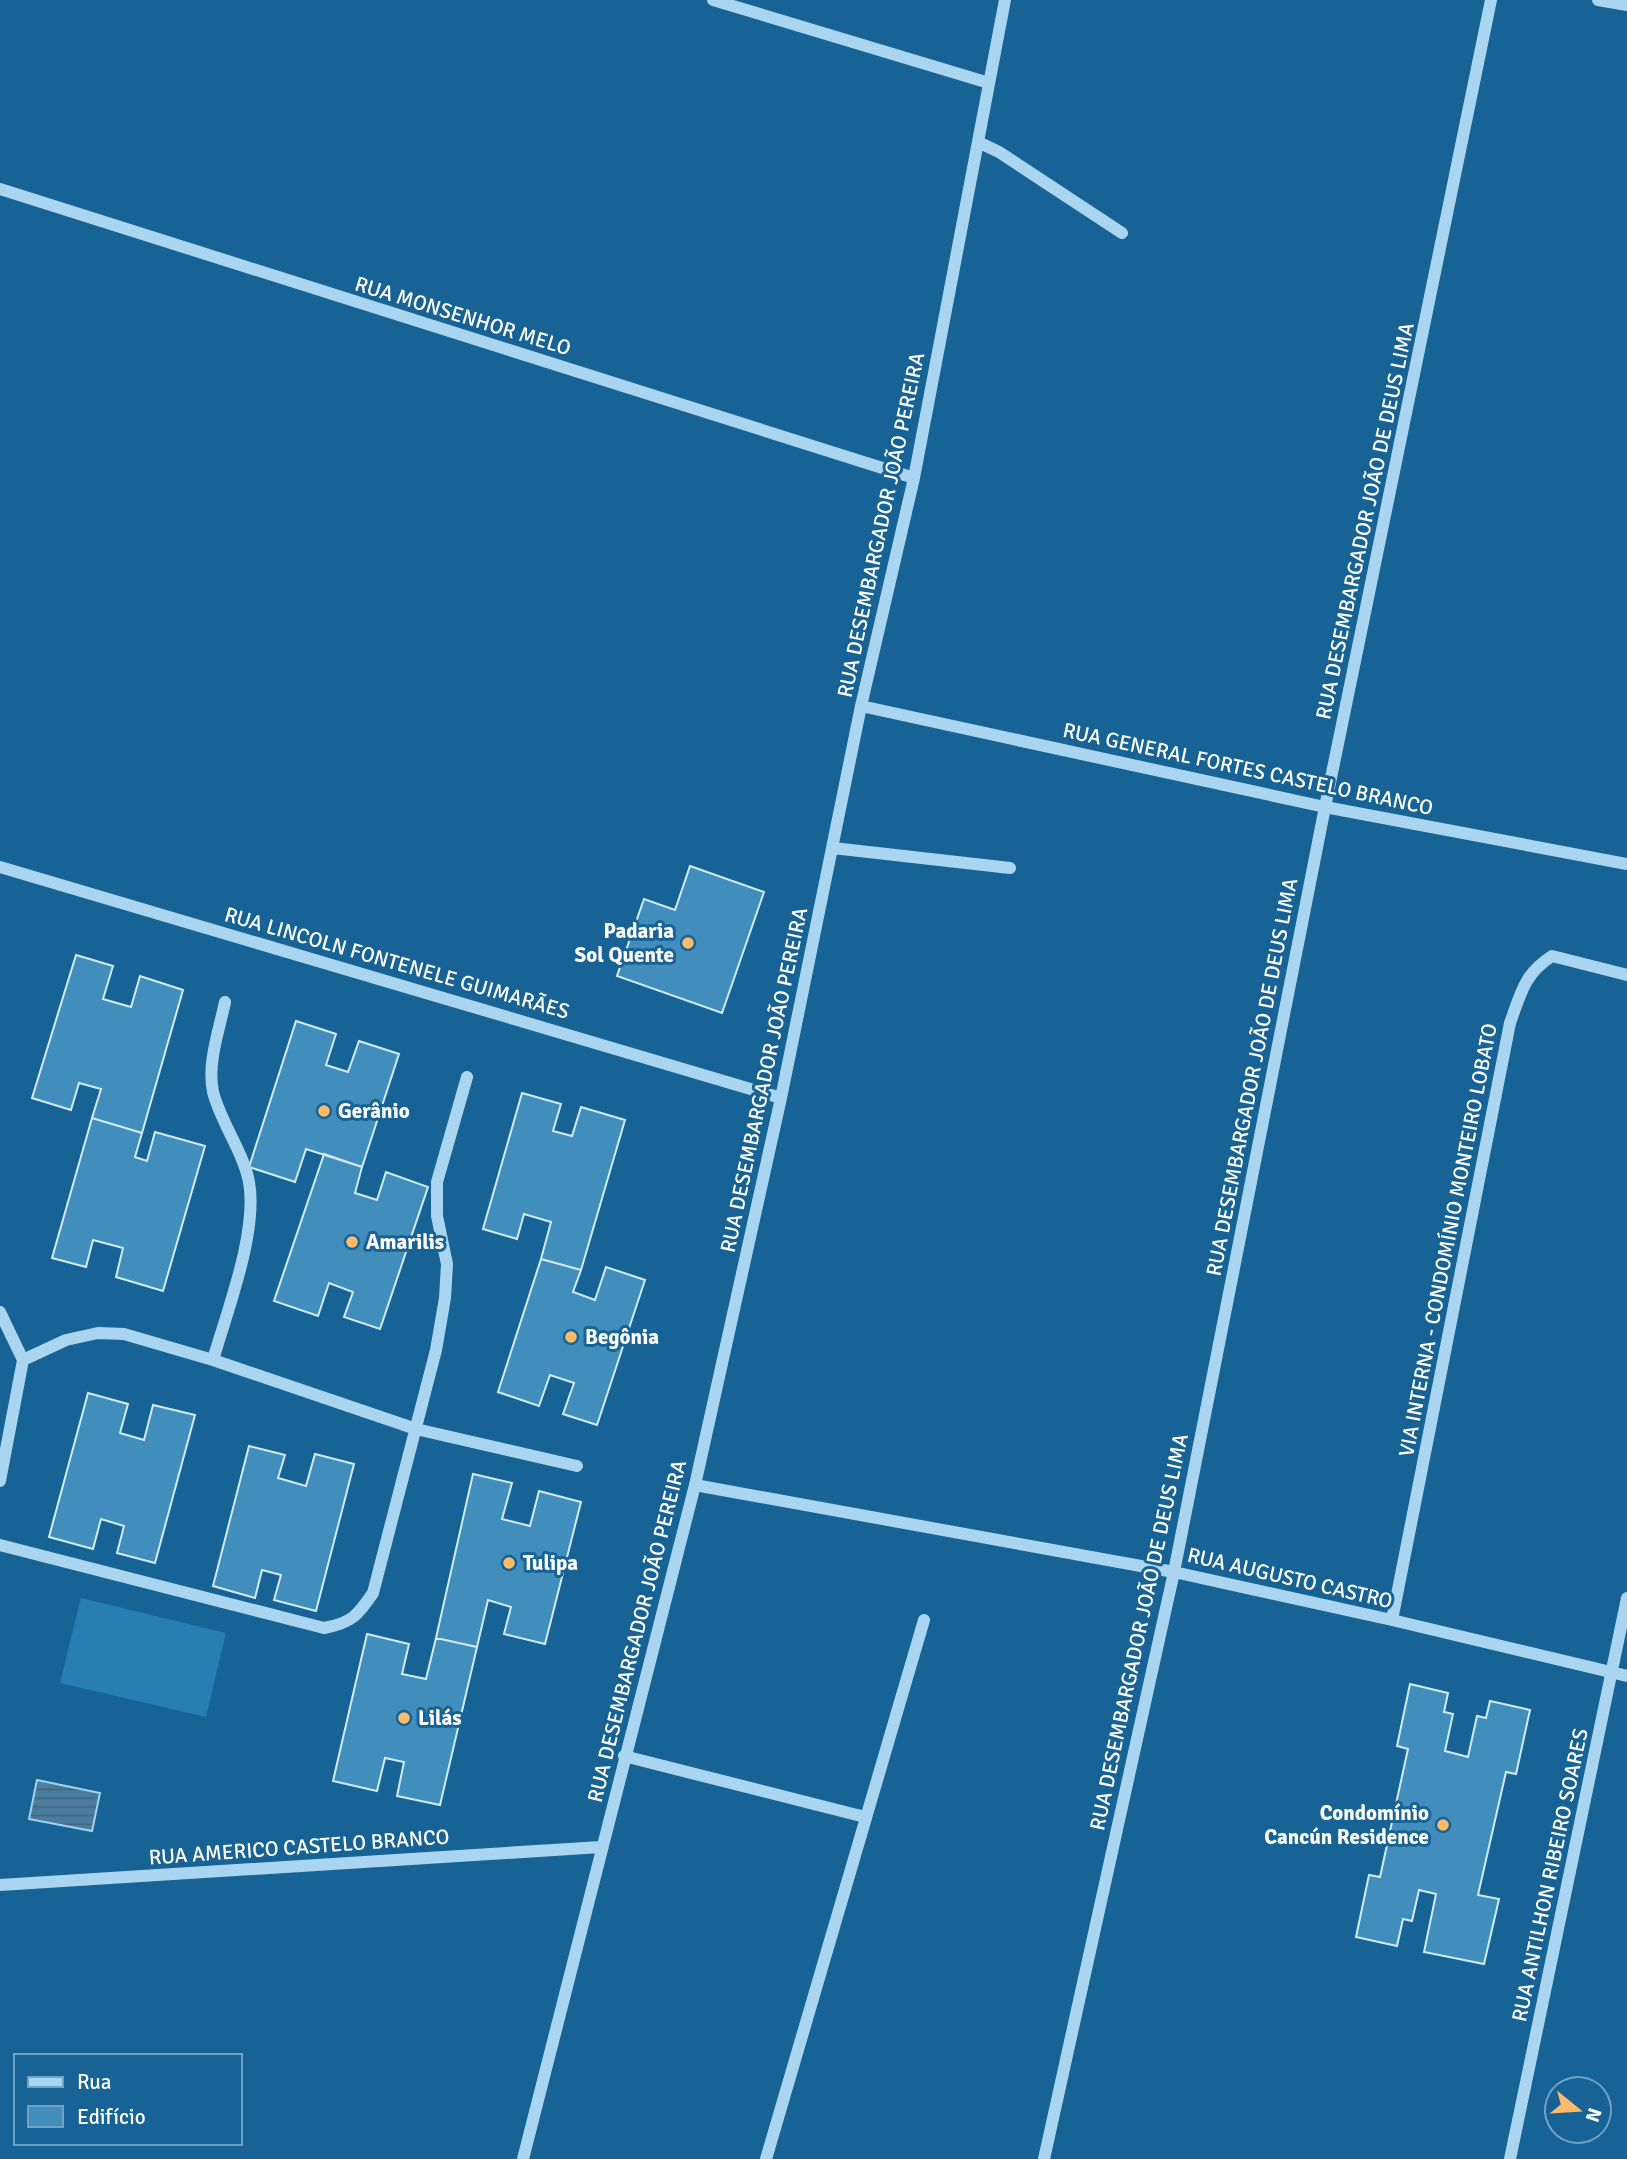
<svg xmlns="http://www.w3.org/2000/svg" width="1627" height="2159" font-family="Signika,sans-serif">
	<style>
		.pitch { fill: #287db2 }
		.water { fill: url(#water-rules); stroke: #9dd3f3; stroke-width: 2 }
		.building { fill: #418dbc; stroke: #d1ebfb; stroke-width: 2 }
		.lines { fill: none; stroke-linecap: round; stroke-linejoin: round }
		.minor { stroke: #aad5f0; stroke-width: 12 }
		.poi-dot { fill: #ffbb6a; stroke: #186395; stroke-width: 2.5 }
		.labels { text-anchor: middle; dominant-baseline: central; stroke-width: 6; stroke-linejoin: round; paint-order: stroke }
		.street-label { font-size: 21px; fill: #fff; stroke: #186395 }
		.poi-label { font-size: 21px; font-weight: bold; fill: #fff; stroke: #186395; text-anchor: start }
	</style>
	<defs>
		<pattern id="water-rules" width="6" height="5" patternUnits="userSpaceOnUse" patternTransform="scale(1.75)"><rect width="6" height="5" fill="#497da0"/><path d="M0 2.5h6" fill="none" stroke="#4a6476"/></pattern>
	</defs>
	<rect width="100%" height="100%" fill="#186395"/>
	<path class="pitch" d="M81,1598L226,1633L206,1717L60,1683Z"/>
	<path class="water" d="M37,1780L100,1793L92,1831L29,1819Z"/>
	<path class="building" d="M690,866L764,892L722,1013L617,976L644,899L675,910Z
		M76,955L113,966L103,999L131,1007L140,976L183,990L142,1133L92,1118L101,1089L79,1083L71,1110L32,1098Z
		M296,1021L336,1034L326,1065L348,1072L359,1041L399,1054L362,1167L306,1149L295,1182L249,1167Z
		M522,1093L561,1104L553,1131L572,1136L581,1107L625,1120L581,1270L541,1259L551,1222L524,1214L517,1239L483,1229Z
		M92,1118L142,1133L135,1157L147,1161L155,1132L205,1146L163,1291L116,1277L123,1248L93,1240L86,1267L52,1258Z
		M324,1154L362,1167L355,1193L377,1200L386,1172L428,1187L380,1329L344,1317L353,1292L329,1283L318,1316L274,1301Z
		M541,1259L581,1270L573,1292L595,1300L606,1267L645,1280L597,1425L563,1414L574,1383L550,1375L539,1406L498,1392Z
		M88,1393L128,1404L120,1433L144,1440L153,1405L195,1415L155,1563L117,1553L124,1526L101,1519L93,1549L49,1537Z
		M249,1446L285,1455L278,1478L306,1486L315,1454L354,1464L316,1611L274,1600L281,1575L262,1570L255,1598L213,1586Z
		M473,1474L512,1483L502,1519L530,1526L539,1491L581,1502L545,1644L504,1634L511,1607L488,1600L477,1647L436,1638Z
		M367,1634L409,1644L402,1674L426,1679L436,1638L477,1647L440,1805L397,1796L404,1762L385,1758L377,1791L333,1781Z
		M1410,1684L1448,1693L1444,1712L1453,1714L1445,1751L1468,1757L1477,1716L1486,1718L1490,1701L1530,1710L1516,1774L1506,1772L1478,1895L1499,1899L1484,1964L1424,1952L1436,1894L1419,1890L1412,1921L1403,1919L1397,1946L1356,1937L1369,1875L1380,1877L1408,1749L1397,1746Z"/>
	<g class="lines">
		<path class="minor" d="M713,0L989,83
			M1598,0L1627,5
			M978,142L999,152L1122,233
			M0,189C304,287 610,379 914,478
			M861,706L1325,807L1627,864
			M833,848L1010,868
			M0,867L781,1098
			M0,1312L23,1360L0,1481
			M23,1360L66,1340L98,1333L124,1334L213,1360L416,1429L577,1466
			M213,1360C227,1311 258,1232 249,1182C243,1151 221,1123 213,1092C207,1063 219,1031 225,1002
			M695,1485L1174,1572L1392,1620L1627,1676
			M0,1545L324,1628C352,1623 358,1615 373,1593L436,1350L445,1298L447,1264L437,1216V1182L467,1077
			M1392,1620L1510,1023C1521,993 1524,974 1552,956L1627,975
			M624,1756L865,1817
			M0,1885L601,1847
			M523,2159L695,1485L781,1098L861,706L914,478L1005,0
			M766,2159L924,1620
			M1044,2159L1174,1572L1325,807L1491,0
			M1510,2159L1627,1598"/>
	</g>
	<g class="poi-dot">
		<circle cx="688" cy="943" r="7"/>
		<circle cx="324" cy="1111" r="7"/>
		<circle cx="352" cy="1242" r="7"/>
		<circle cx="571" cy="1337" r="7"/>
		<circle cx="509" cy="1563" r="7"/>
		<circle cx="404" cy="1718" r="7"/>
		<circle cx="1443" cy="1825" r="7"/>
	</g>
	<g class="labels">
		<g class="street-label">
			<text transform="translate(463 316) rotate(17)">RUA MONSENHOR MELO</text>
			<text transform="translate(1365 521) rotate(-78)">RUA DESEMBARGADOR JOÃO DE DEUS LIMA</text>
			<text transform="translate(881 525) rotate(-78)">RUA DESEMBARGADOR JOÃO PEREIRA</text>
			<text transform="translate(1248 769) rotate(12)">RUA GENERAL FORTES CASTELO BRANCO</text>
			<text transform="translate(397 963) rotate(16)">RUA LINCOLN FONTENELE GUIMARÃES</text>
			<text transform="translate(1252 1077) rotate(-79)">RUA DESEMBARGADOR JOÃO DE DEUS LIMA</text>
			<text transform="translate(764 1080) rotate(-78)">RUA DESEMBARGADOR JOÃO PEREIRA</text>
			<text transform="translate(1448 1240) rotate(-79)">VIA INTERNA - CONDOMÍNIO MONTEIRO LOBATO</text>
			<text transform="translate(1290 1578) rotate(13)">RUA AUGUSTO CASTRO</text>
			<text transform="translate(637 1631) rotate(-76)">RUA DESEMBARGADOR JOÃO PEREIRA</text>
			<text transform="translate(1139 1632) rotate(-78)">RUA DESEMBARGADOR JOÃO DE DEUS LIMA</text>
			<text transform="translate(299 1847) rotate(-4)">RUA AMERICO CASTELO BRANCO</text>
			<text transform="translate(1550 1875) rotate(-78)">RUA ANTILHON RIBEIRO SOARES</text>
		</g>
		<g class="poi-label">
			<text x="674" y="931" text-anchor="end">Padaria<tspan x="674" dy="24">Sol Quente</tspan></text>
			<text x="338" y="1111">Gerânio</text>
			<text x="366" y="1242">Amarilis</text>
			<text x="585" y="1337">Begônia</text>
			<text x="523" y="1563">Tulipa</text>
			<text x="418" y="1718">Lilás</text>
			<text x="1429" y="1813" text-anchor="end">Condomínio<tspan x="1429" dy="24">Cancún Residence</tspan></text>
		</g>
	</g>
	<rect x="14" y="2054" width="228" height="91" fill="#186395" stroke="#74a1bf" stroke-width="2"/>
	<rect x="28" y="2077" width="35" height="10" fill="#aad5f0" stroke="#74a1bf" stroke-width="2"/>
	<text x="77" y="2089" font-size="21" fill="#ffffff">Rua</text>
	<rect x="28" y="2106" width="35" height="21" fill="#418dbc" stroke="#74a1bf" stroke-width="2"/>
	<text x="77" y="2124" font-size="21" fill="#ffffff">Edifício</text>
	<g transform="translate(1578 2110) rotate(108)"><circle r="33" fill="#186395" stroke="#74a1bf" stroke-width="2"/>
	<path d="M0-5L12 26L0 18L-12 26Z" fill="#ffbb6a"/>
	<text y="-10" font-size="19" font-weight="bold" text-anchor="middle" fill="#ffffff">N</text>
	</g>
</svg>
